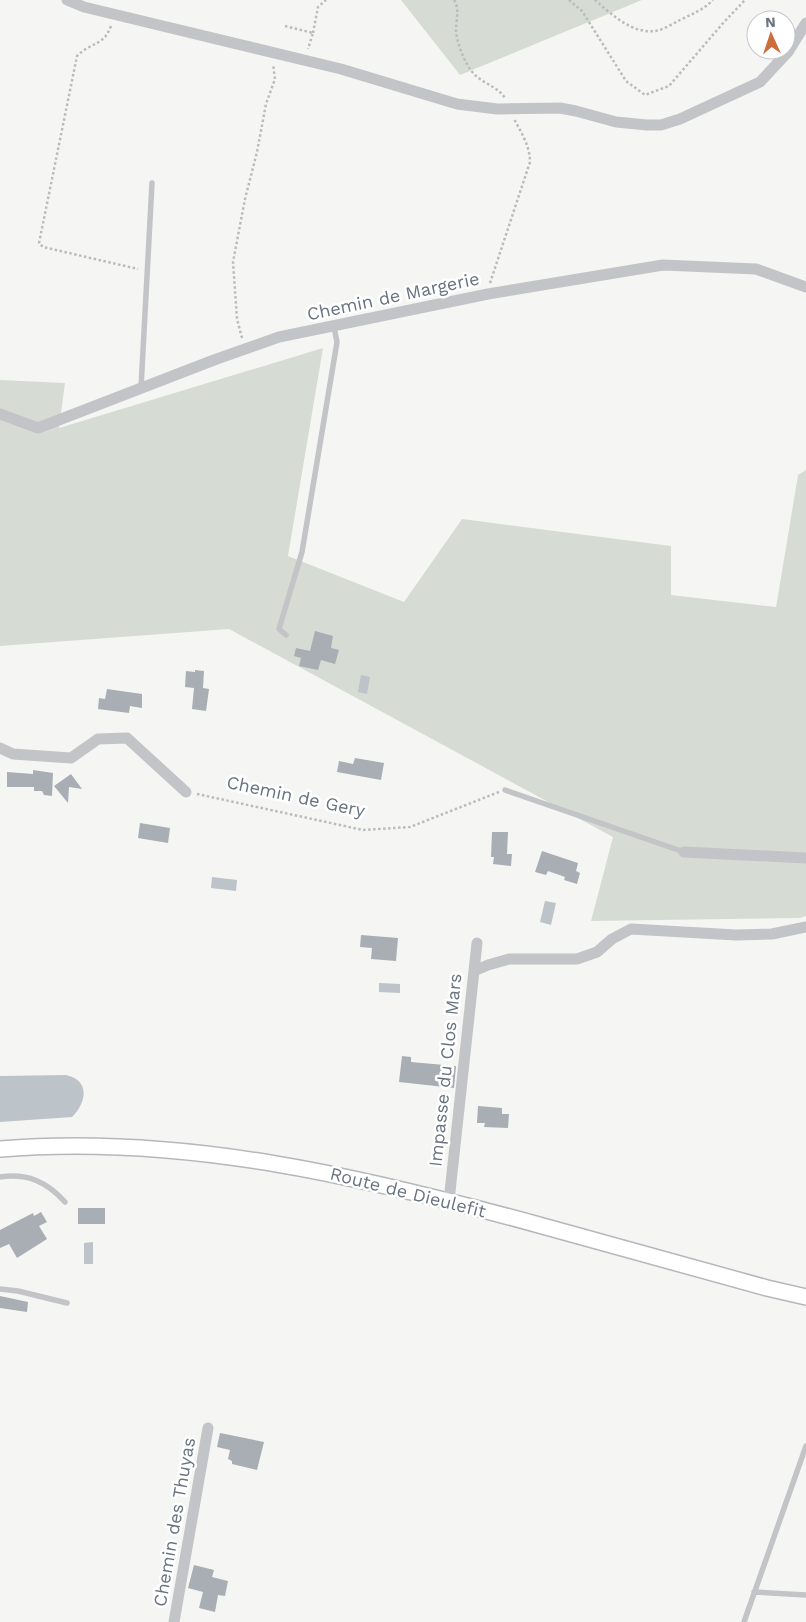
<svg xmlns="http://www.w3.org/2000/svg" width="806" height="1622" font-family="'Work Sans',sans-serif">
	<style>
		.green { fill: #d6dcd4 }
		.water { fill: #bcc3c9 }
		.building { fill: #a8aeb4 }
		.lines { fill: none; stroke-linecap: round; stroke-linejoin: round }
		.secondary-casing { stroke: #b4b8bc; stroke-width: 18 }
		.path { stroke: #b9bbbe; stroke-width: 2.5; stroke-dasharray: 2.5 2.5; stroke-linecap: butt }
		.lane { stroke: #c2c4c7; stroke-width: 5.5 }
		.street { stroke: #c2c4c7; stroke-width: 11 }
		.secondary { stroke: #fff; stroke-width: 15 }
		.labels { text-anchor: middle; dominant-baseline: central; stroke-width: 5; stroke-linejoin: round; paint-order: stroke }
		.street-label { font-size: 18px; fill: #687380; stroke: #fff }
	</style>
	<rect width="100%" height="100%" fill="#f5f6f3"/>
	<path class="green" d="M401,0H642L460,75Z
		M323,348L288,556L404,602L462,519L671,546V595L776,607L798,475L806,470V916L800,918L591,921L613,837L229,629L0,646V380L65,383L59,428Z"/>
	<path class="water" d="M361,675L370,677L367,694L358,692Z
		M212,877L237,880L236,891L211,888Z
		M545,901L556,903L551,925L540,922Z
		M379,983L400,984V993L379,992Z
		M66,1075C90,1080 87,1102 72,1117L0,1122V1076Z
		M93,1242V1264H84V1243Z"/>
	<path class="building" d="M315,631L333,636L331,648L339,650L335,664L321,660L318,670L299,666L301,658L294,656L296,648L310,651Z
		M195,670L204,671L203,688L209,689L206,711L192,709L194,688L185,687L186,671L195,672Z
		M107,689L142,694V708L130,706L129,713L98,709L99,698L105,699Z
		M355,758L384,763L381,780L337,772L339,761L353,764Z
		M33,770L53,773L52,796L44,795L42,791H34V787H7V772L33,774Z
		M71,774L82,789L69,787L68,803L54,786Z
		M140,823L170,828L168,843L138,838Z
		M492,832H508L507,854H512L511,866L493,864L494,857H491Z
		M542,851L578,863L576,871L580,873L577,884L564,880L565,877L548,871L546,875L535,872Z
		M361,935L398,938L396,961L371,959L372,948L360,947Z
		M402,1056L411,1057V1062L456,1066L454,1088L399,1082Z
		M478,1106L502,1108V1114H509L508,1128L484,1127L485,1123H477Z
		M78,1208H105V1224H78Z
		M41,1212L47,1222L39,1226L47,1239L17,1258L9,1244L0,1248V1230L33,1213L34,1216Z
		M0,1296L28,1302L27,1312L0,1308Z
		M220,1433L264,1442L257,1470L232,1464V1461L228,1459L230,1450L217,1447Z
		M194,1565L214,1570L212,1577L228,1581L225,1596L218,1595L215,1612L199,1608L203,1592L188,1588Z"/>
	<g class="lines">
		<defs>
			<path id="secondary" d="M0,1149C183,1134 364,1177 539,1225C615,1246 691,1267 767,1288L806,1297"/>
		</defs>
		<use href="#secondary" class="secondary-casing"/>
		<path class="path" d="M454,0C460,9 456,21 456,31C457,42 462,55 467,64C477,84 495,83 505,98
			M569,0L582,11L626,81L645,95L669,86L724,22L745,0
			M595,0C611,14 632,34 655,31C663,30 672,24 680,20C692,14 703,10 713,0
			M111,26C103,47 92,41 77,56L39,243L43,247L138,269
			M285,26L313,33L308,49
			M313,33L318,7L326,0
			M490,283L530,162C530,146 521,132 514,119
			M242,338L237,319L233,262L245,199L257,152L266,104L275,79L273,64
			M197,794L363,830L410,827L499,792"/>
		<path class="lane" d="M141,388L152,183
			M286,635L279,629L302,552L337,342L334,327
			M505,790L684,852
			M0,1177C28,1173 47,1182 65,1202
			M0,1289L18,1291L67,1303
			M754,1592L806,1595
			M744,1622L806,1446"/>
		<path class="street" d="M67,0L84,7L341,69L457,104L497,109L560,108L576,111L616,122L647,125H661L680,119L760,82L788,52L806,23
			M0,414L38,428L214,360L279,337L488,294L663,265L756,269L806,287
			M0,748L13,754L71,758L98,739L127,738L186,792
			M684,852L806,858
			M474,971L488,965L509,959H577L597,952L612,939L631,929L736,935L772,934L806,927
			M449,1201L477,943
			M174,1622L208,1428"/>
		<use href="#secondary" class="secondary"/>
	</g>
	<g class="labels">
		<g class="street-label">
			<text transform="translate(393 296) rotate(-12)">Chemin de Margerie</text>
			<text transform="translate(296 796) rotate(12)">Chemin de Gery</text>
			<text transform="translate(445 1070) rotate(-84)">Impasse du Clos Mars</text>
			<text transform="translate(408 1192) rotate(14)">Route de Dieulefit</text>
			<text transform="translate(174 1522) rotate(-80)">Chemin des Thuyas</text>
		</g>
	</g>
	<g transform="translate(771 35) rotate(357)"><circle r="24" fill="#ffffff" stroke="#c3c7cc"/>
	<path d="M0-4L9 19L0 12L-9 19Z" fill="#cc6d3c"/>
	<text y="-8" font-size="14" font-weight="bold" text-anchor="middle" fill="#687380">N</text>
	</g>
</svg>
